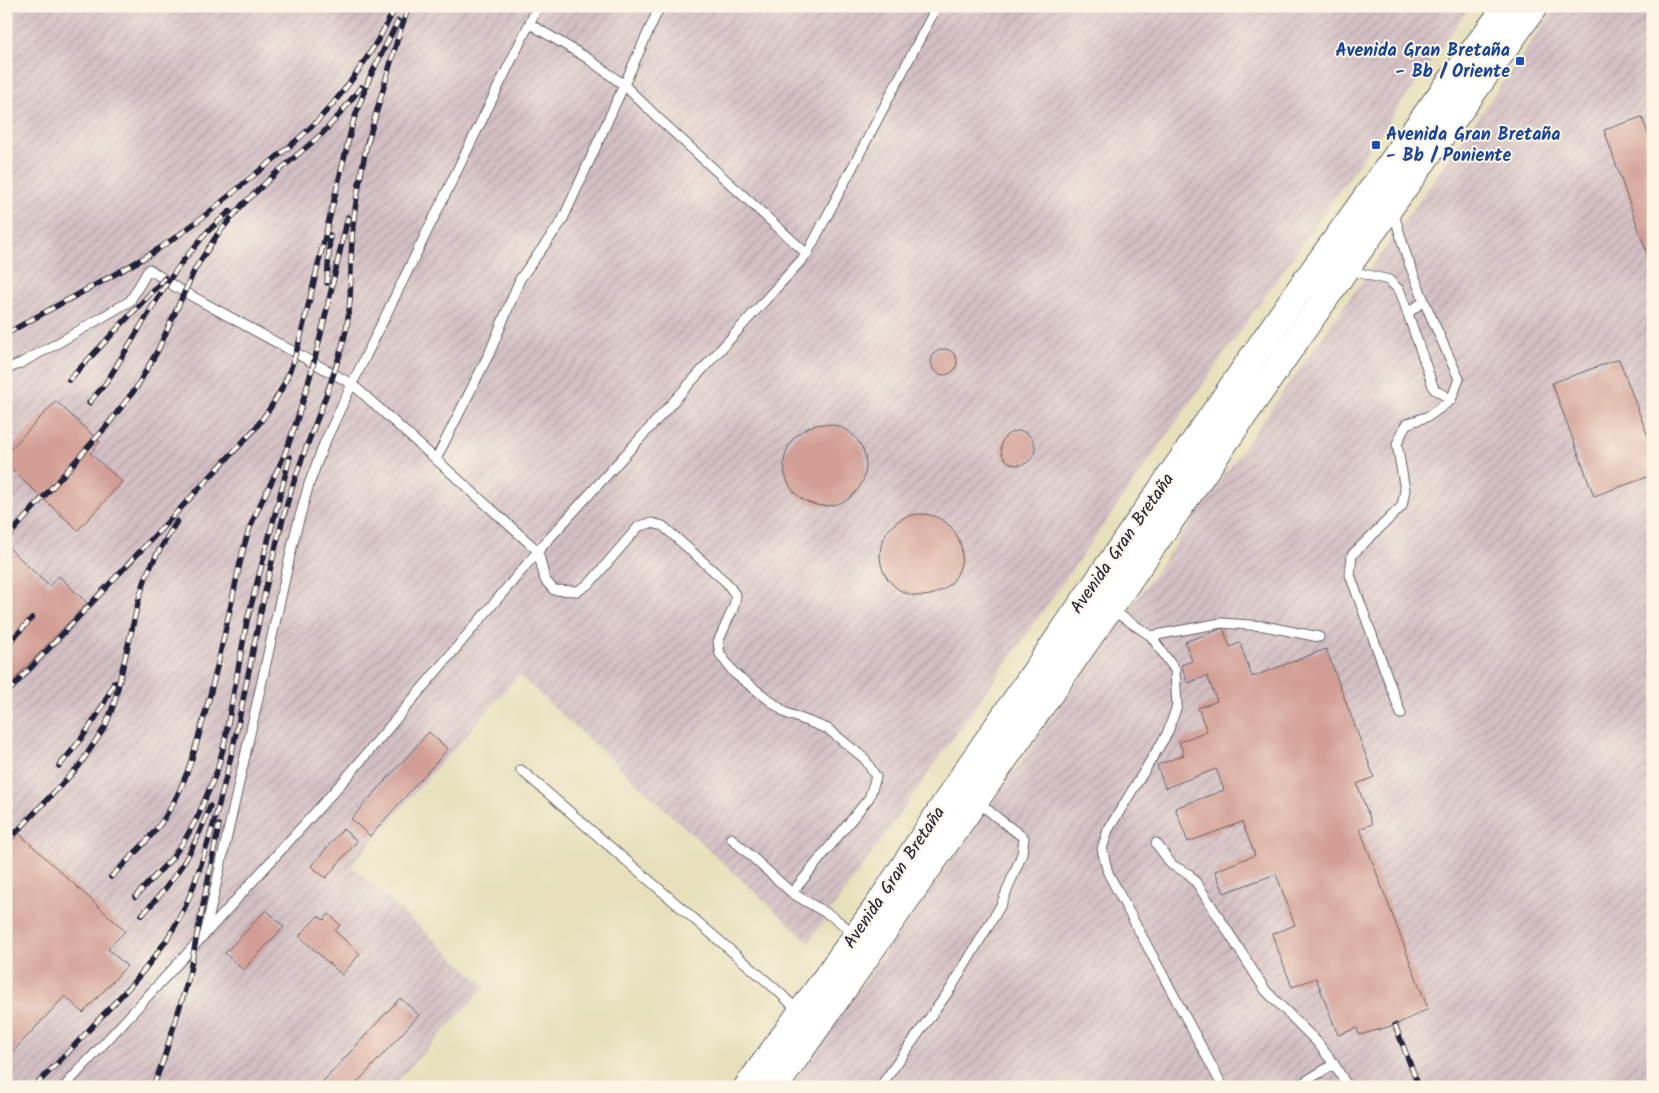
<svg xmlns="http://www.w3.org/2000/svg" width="1659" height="1093" font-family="Kalam,sans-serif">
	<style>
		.industrial { fill: url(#industrial-furrows) }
		.building { fill: #d29d94 }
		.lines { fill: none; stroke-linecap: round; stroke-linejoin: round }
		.lane-casing { stroke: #676468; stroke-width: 11 }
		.primary-casing { stroke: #676468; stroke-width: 28 }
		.lane { stroke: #fff; stroke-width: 9 }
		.primary { stroke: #fff; stroke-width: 26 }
		.rail-casing { stroke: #22223b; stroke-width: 5.5 }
		.rail { stroke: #fcf5e5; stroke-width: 4; stroke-dasharray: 11; stroke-linecap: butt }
		.transit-dot { fill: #1a4fb4; stroke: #fcf5e5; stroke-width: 2 }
		.labels { text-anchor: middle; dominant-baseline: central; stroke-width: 4; stroke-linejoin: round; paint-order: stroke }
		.transit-label { font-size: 18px; font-weight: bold; fill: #164399; stroke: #fcf5e5; text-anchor: end }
		.street-label { font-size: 18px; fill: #22223b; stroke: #fcf5e5 }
	</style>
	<defs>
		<pattern id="industrial-furrows" width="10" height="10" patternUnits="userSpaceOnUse" patternTransform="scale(1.25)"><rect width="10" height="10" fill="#d2bec3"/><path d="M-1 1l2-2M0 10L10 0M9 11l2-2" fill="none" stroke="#b4a3a8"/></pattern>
	</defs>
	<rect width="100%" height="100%" fill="#fcf5e5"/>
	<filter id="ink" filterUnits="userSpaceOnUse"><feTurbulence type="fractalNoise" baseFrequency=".02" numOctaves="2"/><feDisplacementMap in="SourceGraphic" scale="10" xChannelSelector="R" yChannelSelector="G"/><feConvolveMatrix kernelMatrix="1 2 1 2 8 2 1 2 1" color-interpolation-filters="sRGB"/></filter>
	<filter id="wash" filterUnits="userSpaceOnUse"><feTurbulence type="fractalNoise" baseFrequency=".0096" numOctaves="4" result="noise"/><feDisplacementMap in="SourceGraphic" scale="20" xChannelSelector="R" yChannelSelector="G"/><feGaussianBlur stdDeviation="1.12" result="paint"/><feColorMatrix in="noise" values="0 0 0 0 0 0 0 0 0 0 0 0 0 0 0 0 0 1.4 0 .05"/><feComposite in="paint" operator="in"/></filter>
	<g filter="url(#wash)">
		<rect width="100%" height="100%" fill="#e7e0bb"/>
		<path class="industrial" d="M6,6H1470L809,942L519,675L351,865L485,986L392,1087H6Z
			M1557,6H1653V1087H790Z"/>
		<g id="blocks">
			<path class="building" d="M1642,117L1653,147L1652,268L1604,130Z
				M931 362a13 13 0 1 1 26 0a13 13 0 1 1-26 0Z
				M1619,359L1653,450V475L1594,496L1552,383Z
				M56,401L100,442L90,453L122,482L78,530L6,465V454Z
				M784 465a41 41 0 1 1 82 0a41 41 0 1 1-82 0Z
				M1001 448a17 17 0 1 1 34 0a17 17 0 1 1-34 0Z
				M880 555a41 41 0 1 1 82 0a41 41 0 1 1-82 0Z
				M6,545L49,586L59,576L87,603L6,688Z
				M1223,628L1230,647L1240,643L1252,677L1326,649L1374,777L1357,784L1372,824L1360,829L1428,1009L1395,1025L1359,1035L1357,1028L1338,1035L1316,978L1292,987L1272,934L1295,925L1276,874L1224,893L1215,871L1255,855L1242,822L1188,842L1175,808L1224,790L1216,769L1165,788L1157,765L1184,755L1179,742L1207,731L1198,708L1217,701L1207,676L1188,683L1181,665L1192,661L1185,642Z
				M429,732L448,749L370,836L351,819Z
				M14,829L125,931L108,949L127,966L83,1013L65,996L6,1059V838Z
				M343,829L357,841L326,878L311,866Z
				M266,910L284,927L243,970L225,953Z
				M329,914L340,925L335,931L360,954L342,975L299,936L318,916L324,920Z
				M400,998L419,1015L353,1087H318Z"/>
		</g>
	</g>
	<g filter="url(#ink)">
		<use href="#blocks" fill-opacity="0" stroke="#676468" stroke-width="1"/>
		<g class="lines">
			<defs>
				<path id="lane" d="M530,24L587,58L624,85L657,117L807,254
					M1393,210L1406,255L1424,301L1459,379L1451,400L1429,416L1406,424L1397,444L1405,490L1402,506L1352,555L1350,575L1401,714
					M1347,270L1389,280L1400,291L1434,389L1451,400
					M1408,313L1424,301
					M6,369L19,364L58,343L130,301L149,269L177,288L352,384L538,551L545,580L554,590L578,591L590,583L639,526L652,523L663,526L727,583L736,596L734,606L718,642L720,654L734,673L786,713L828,729L865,759L876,777L869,798L792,893
					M436,459L490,352L520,279L562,221L660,6
					M1112,610L1151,636L1175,670L1177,706L1167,734L1108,830L1102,849L1108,873L1223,1087
					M1151,636L1221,623L1264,626L1319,637
					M521,770L779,992L798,1011
					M731,838L792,893L833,917L855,934
					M1156,843L1172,865L1189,874L1198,885L1266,991L1317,1042L1334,1064L1348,1087
					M205,934L295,534L309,484L324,444L352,384L538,6
					M64,1087L205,934L347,777L538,551L807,254L937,6
					M880,1087L951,988L1001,905L1022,854L1024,838L999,819L978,802
					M1296,1087L1334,1064"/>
				<path id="primary" d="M747,1087L879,904L969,767L1297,293L1438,98L1507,6
					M775,1087L976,800L1345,270L1535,6"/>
			</defs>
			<use href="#lane" class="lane-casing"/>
			<use href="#primary" class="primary-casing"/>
			<use href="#lane" class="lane"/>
			<use href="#primary" class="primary"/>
			<defs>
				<path id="rail" d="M367,145L399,34L409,6
					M327,283L330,235
					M6,334C51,308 97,285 142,259C178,238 211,211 242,185C268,163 297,143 320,118C351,85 376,47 396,6
					M69,380L165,278
					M89,403L106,383L167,283L182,262L208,231L230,211
					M6,539L106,427L136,388L158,350L195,269L217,235L242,205L276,173L322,134L340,114L361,87
					M6,646L32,618
					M6,694L254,430C279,398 289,379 300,339L353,122L369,79L398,21
					M59,766C81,741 101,714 114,682
					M6,843L79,766L105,727L114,704L140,595L147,574L156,556L177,521
					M111,877C132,856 155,835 170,809C184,785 193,758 200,731C211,694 220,656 228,618C235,590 239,561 248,533C259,501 279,473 290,440C316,368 330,292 348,217
					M135,897L172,858L184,841L198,816L217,771L224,745L247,621L290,457
					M142,915C175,880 194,852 210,806
					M1395,1025L1419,1087
					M34,1087C57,1064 80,1040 102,1016C132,985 161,954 181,915C193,892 200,867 208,842C236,753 249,661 270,570C278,537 286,502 298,470C313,427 333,384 344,339C354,300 349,264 353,226C356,196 362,168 368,139
					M153,1087L164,1058L188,980L219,825"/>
			</defs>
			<use href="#rail" class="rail-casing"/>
			<use href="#rail" class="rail"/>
		</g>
	</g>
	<g class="transit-dot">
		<rect x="1515" y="56" width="10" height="10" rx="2.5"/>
		<rect x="1371" y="140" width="10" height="10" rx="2.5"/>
	</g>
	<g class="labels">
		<g class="transit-label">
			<text x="1510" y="51">Avenida Gran Bretaña<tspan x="1510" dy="21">- Bb / Oriente</tspan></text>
			<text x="1386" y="135" text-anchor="start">Avenida Gran Bretaña<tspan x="1386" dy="21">- Bb / Poniente</tspan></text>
		</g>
		<g class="street-label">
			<text transform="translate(1123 544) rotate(-55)">Avenida Gran Bretaña</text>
			<text transform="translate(895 878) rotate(-56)">Avenida Gran Bretaña</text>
		</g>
	</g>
	<rect width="1659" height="1093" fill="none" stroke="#fcf5e5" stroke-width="25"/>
</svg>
